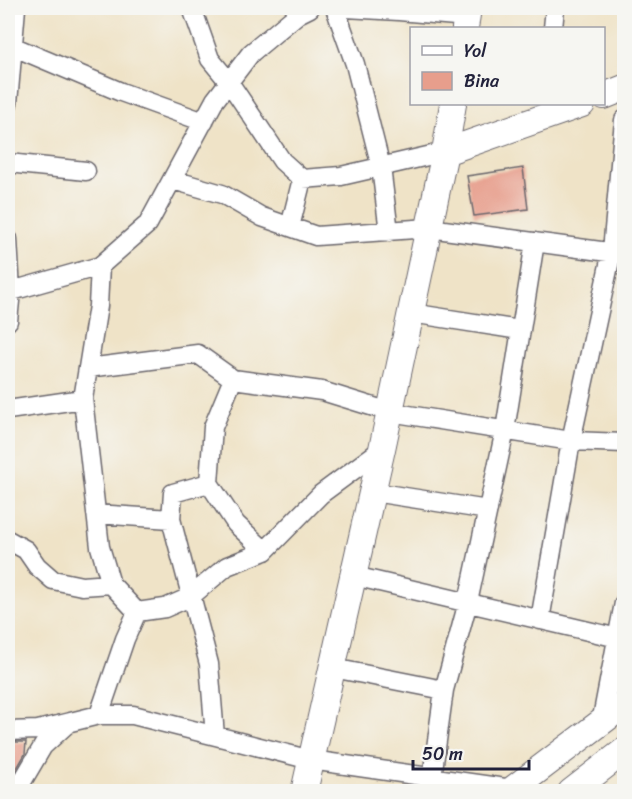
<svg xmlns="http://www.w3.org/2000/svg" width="632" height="799" font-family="Sriracha,sans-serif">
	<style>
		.building { fill: #e79e8c }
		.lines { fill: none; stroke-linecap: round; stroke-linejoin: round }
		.street-casing { stroke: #6a666c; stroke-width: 21 }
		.secondary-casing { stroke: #6a666c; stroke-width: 28 }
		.street { stroke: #fff; stroke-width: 18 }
		.secondary { stroke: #fff; stroke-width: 26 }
	</style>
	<rect width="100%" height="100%" fill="#f6f6f2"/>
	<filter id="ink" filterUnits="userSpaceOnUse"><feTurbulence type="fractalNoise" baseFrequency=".0167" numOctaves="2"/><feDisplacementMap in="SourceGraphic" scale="12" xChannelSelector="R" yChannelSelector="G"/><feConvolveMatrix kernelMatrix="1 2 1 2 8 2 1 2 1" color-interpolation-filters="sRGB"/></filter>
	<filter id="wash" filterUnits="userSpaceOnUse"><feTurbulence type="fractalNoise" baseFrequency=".008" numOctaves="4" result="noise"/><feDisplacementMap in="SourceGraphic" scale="24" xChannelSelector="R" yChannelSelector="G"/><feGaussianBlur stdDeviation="1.35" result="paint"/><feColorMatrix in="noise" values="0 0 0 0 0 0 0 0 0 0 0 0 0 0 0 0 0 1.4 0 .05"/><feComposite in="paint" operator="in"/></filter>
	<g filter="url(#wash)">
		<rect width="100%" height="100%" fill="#efe3c7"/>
		<g id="blocks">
			<path class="building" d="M523,168L528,209L474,216L467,176Z
				M8,742H26L25,754L8,784Z"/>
		</g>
	</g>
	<g filter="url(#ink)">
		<use href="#blocks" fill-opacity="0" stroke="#6a666c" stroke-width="1.5"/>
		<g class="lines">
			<defs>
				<path id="street" d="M192,8L210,59L229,82L282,161L302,179L341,176L445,152
					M335,8L355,64L381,167L389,232
					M336,10L346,8L399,11L467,17
					M553,28L555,8
					M12,46L121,92L204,122
					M8,103L16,8
					M8,163L86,171
					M173,180L222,194L262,217L316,236L429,228L623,254
					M290,227L302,179
					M8,239L11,291L8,321
					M100,266L98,306L83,399L100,547L111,584L137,612
					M8,292L100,266L148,224L215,100L251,53L298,14L310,8
					M411,313L520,330
					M88,368L198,354L233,379L322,391L390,412L571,441L624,443
					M233,379L213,427L209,483L236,524L265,551
					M8,410L83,399
					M209,483L173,493L171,519L209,664L215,736
					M373,492L488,510
					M96,514L171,519
					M8,540L26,550L37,566L53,580L82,586L111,584
					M354,576L618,638
					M540,620L571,441L612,251L624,120
					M333,668L444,690
					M99,715L125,639L137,612L165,608L190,597L227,566L265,551L321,494L382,449
					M601,723L624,603
					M8,731L38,730L99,715H133L311,760L512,789
					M432,777L444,690L468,602L505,430L535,242
					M16,792L43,746L67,724"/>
				<path id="secondary" d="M465,28L468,8
					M604,96L624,88
					M445,152L582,104
					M304,792L382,449L445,152L453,104
					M509,792L624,705
					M571,792L624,751"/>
			</defs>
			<use href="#street" class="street-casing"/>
			<use href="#secondary" class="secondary-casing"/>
			<use href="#street" class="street"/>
			<use href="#secondary" class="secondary"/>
		</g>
	</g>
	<rect width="632" height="799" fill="none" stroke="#f6f6f2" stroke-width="30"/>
	<rect x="410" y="27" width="195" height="78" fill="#f6f6f2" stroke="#a1a1a9" stroke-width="1.5"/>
	<rect x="422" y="46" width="30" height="9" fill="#ffffff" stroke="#a1a1a9" stroke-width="1.5"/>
	<text x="464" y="57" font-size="18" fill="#22223b">Yol</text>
	<rect x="422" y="72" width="30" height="18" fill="#e79e8c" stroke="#a1a1a9" stroke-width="1.5"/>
	<text x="464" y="87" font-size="18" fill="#22223b">Bina</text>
	<path d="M413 760v9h116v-9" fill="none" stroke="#22223b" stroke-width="3"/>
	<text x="422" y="760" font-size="18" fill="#22223b" stroke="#f6f6f2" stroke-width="4.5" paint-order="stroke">50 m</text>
</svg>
